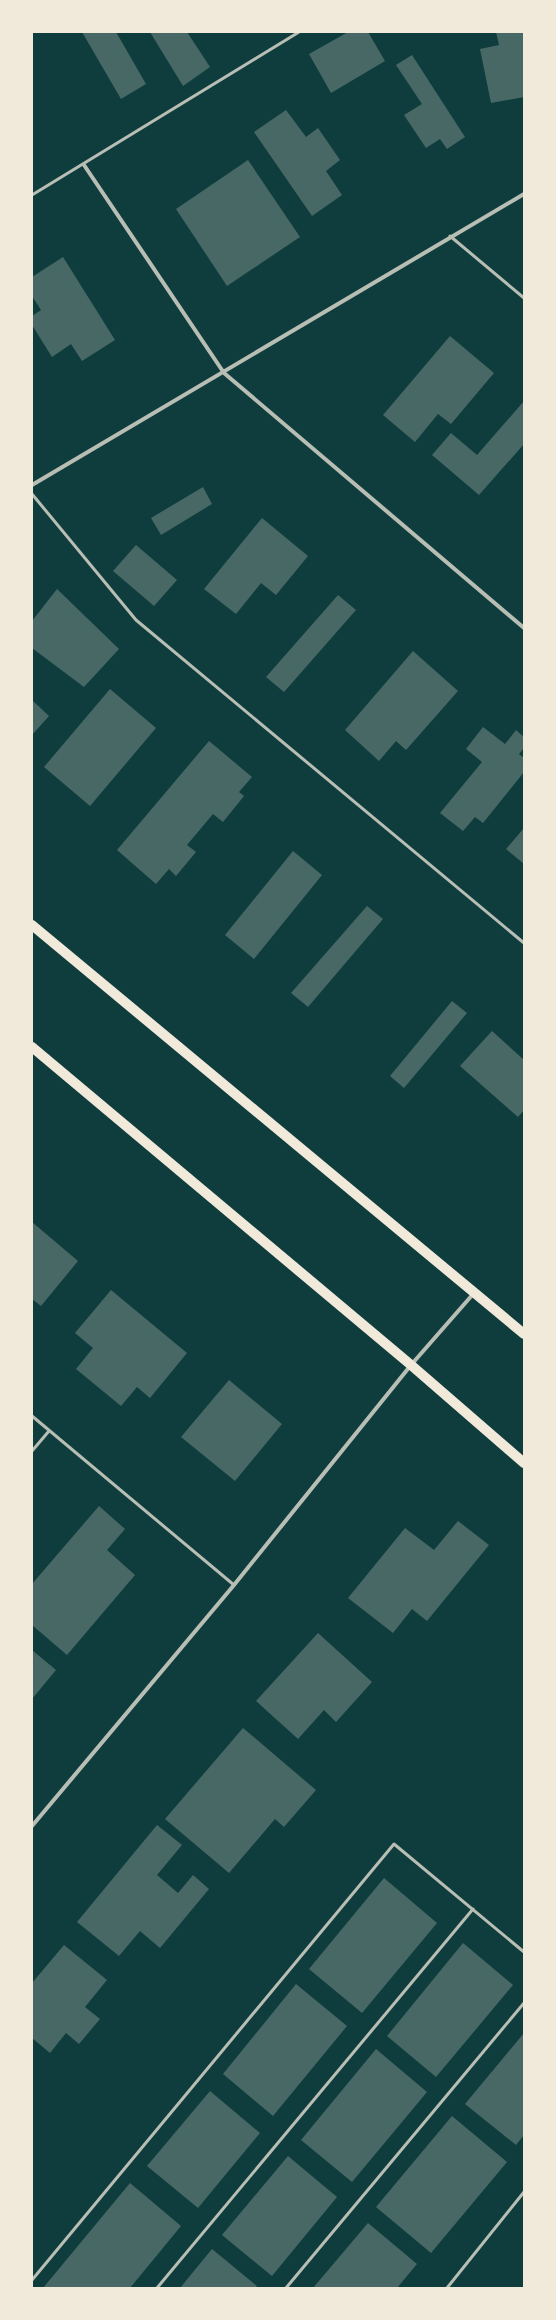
<svg xmlns="http://www.w3.org/2000/svg" width="556" height="2320" font-family="'PT Serif',serif">
	<style>
		.building { fill: #486865 }
		.lines { fill: none; stroke-linecap: round; stroke-linejoin: round }
		.service { stroke: #b8beb3; stroke-width: 3 }
		.minor { stroke: #b8beb3; stroke-width: 4 }
		.primary { stroke: #f1e9da; stroke-width: 10 }
	</style>
	<rect width="100%" height="100%" fill="#0f3d3e"/>
	<path class="building" d="M82,32H116L146,84L121,99Z
		M150,32H187L210,67L183,86Z
		M348,32H368L385,61L331,93L309,54Z
		M496,32H524V97L491,103L480,49L499,45Z
		M412,55L465,137L447,149L440,139L426,148L404,115L422,104L396,65Z
		M286,110L306,137L318,128L340,160L326,171L342,195L312,216L254,132Z
		M248,160L300,237L227,286L176,209Z
		M63,257L115,340L82,361L71,344L52,357L32,325V316L41,310L32,296V277Z
		M450,336L494,373L451,424L438,414L415,442L383,415Z
		M524,401V444L479,495L432,455L451,433L477,455Z
		M203,487L212,504L161,535L151,518Z
		M262,518L308,556L276,595L261,583L236,614L204,589Z
		M136,545L177,580L154,606L113,571Z
		M57,589L119,649L84,687L32,648V621Z
		M338,595L356,610L284,692L266,677Z
		M413,651L458,691L406,750L396,741L379,761L345,730Z
		M110,689L156,728L90,806L44,767Z
		M32,700L49,716L32,735Z
		M483,727L505,744L516,730L524,737V748L519,754L524,758V772L483,823L475,817L463,831L440,813L482,762L466,749Z
		M209,741L252,777L239,792L244,796L223,822L213,814L187,845L196,852L176,876L169,869L156,884L117,850Z
		M524,828V864L506,849Z
		M293,851L322,875L254,959L225,935Z
		M367,906L383,919L308,1007L291,993Z
		M452,1001L467,1013L404,1088L390,1076Z
		M492,1031L524,1060V1110L518,1117L460,1066Z
		M32,1222L78,1261L41,1306L32,1299Z
		M111,1290L187,1353L150,1398L137,1387L121,1406L76,1369L93,1348L75,1333Z
		M229,1380L282,1424L235,1481L181,1437Z
		M99,1506L125,1529L107,1550L135,1575L67,1655L32,1625V1584Z
		M458,1521L489,1545L427,1621L412,1609L393,1633L348,1598L405,1528L434,1550Z
		M318,1633L372,1682L336,1722L324,1710L298,1739L256,1701Z
		M32,1650L56,1670L32,1699Z
		M243,1728L316,1790L284,1827L275,1819L229,1873L165,1819Z
		M157,1825L182,1845L157,1875L178,1893L193,1875L209,1889L160,1948L140,1931L119,1956L77,1922Z
		M384,1878L437,1923L362,2013L309,1969Z
		M463,1943L513,1985L436,2077L387,2036Z
		M64,1945L107,1980L85,2007L100,2019L79,2044L66,2033L50,2053L32,2038V1983Z
		M296,1984L347,2026L273,2116L223,2074Z
		M524,2033V2135L516,2145L465,2104Z
		M376,2049L427,2092L352,2182L301,2140Z
		M210,2091L260,2133L198,2208L147,2166Z
		M452,2116L507,2162L431,2253L376,2207Z
		M288,2156L337,2197L272,2276L222,2235Z
		M130,2183L181,2226L130,2288H43Z
		M368,2223L417,2264L397,2288H313Z
		M212,2249L257,2286L255,2288H180Z"/>
	<g class="lines">
		<path class="service" d="M32,195L299,32
			M450,236L524,298
			M32,494L136,620L524,943
			M32,1416L234,1585
			M32,1451L49,1431
			M32,2280L394,1844L524,1952
			M157,2288L473,1909
			M286,2288L524,2003
			M447,2288L524,2192"/>
		<path class="minor" d="M84,165L224,373L524,628
			M32,485L524,194
			M32,1826L234,1585L411,1365L474,1293"/>
		<path class="primary" d="M32,925L524,1334
			M32,1047L411,1365L524,1463"/>
	</g>
	<rect width="556" height="2320" fill="none" stroke="#f1e9da" stroke-width="66"/>
</svg>
